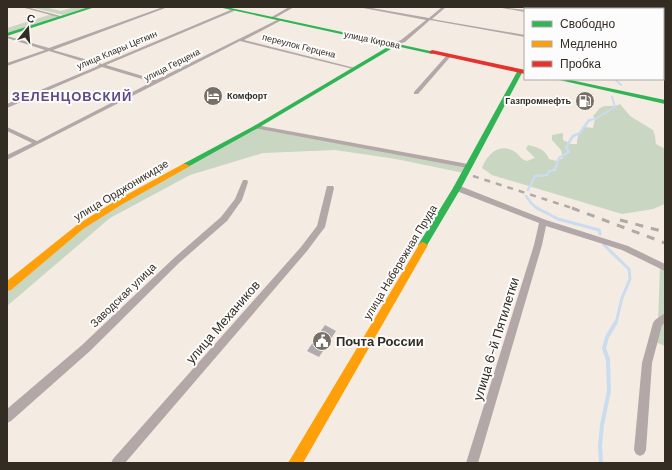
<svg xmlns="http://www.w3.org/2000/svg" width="672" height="470" font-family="'DM Sans',sans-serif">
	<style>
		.green { fill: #c9d6c1 }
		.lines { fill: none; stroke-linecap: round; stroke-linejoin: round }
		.stream-far4 { stroke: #cadcef; stroke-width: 1.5 }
		.stream-far3 { stroke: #cadcef; stroke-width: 2 }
		.stream-far2 { stroke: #cadcef; stroke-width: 2.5 }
		.stream-far1 { stroke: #cadcef; stroke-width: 3 }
		.stream { stroke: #cadcef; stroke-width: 4 }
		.building { fill: #b0acad }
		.street { fill: #b3a7a8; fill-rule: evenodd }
		.fast { fill: #30b455; fill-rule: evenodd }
		.slow { fill: #ff9f0a; fill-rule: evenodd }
		.jam { fill: #e5322d; fill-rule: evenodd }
		.rail-far1 { stroke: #b1a9a6; stroke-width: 2.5; stroke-dasharray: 6 6; stroke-linecap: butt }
		.rail { stroke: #b1a9a6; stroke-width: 3; stroke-dasharray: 8 8; stroke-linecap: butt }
		.labels { text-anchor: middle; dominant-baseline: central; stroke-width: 4; stroke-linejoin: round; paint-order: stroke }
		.far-street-label { font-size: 9px; fill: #332c23; stroke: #fcfcfc }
		.far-poi-label { font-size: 9px; font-weight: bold; fill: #332c23; stroke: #fcfcfc; text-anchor: start }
		.street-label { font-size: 11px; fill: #332c23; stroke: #fcfcfc }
		.far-district-label { font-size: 13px; font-weight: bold; letter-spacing: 1px; fill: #5f4986; stroke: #fcfcfc }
		.near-street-label { font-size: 13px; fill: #332c23; stroke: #fcfcfc }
		.near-poi-label { font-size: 13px; font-weight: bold; fill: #332c23; stroke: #fcfcfc; text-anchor: start }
	</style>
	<rect width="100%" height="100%" fill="#f4ebe2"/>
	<path class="green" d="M30,7H45L61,11L75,7H90L63,15Z
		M52,14L62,17L7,35V28Z
		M620,104L630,116L653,130L655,136L656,144L665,149V204L653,209L622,214L492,175L482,168C487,154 500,142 515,152C520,155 520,159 527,161L535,158L526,149L528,145C537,147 545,149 549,159L556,161L563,158L561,150L552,140V135L563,133V140L571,144H577C577,136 579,132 585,127L593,128L595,119L593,116C596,113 598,110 600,108C606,104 613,108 620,104Z
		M256,127L468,166L464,173L396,159L335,150L263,153L190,175L110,218L7,306V287L80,227Z
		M660,266L665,268V346L653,341L658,323Z"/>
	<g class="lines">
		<path class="stream-far4" d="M568,7V9"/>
		<path class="stream-far3" d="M615,79L621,85
			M588,121L597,118L615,107L612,97"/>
		<path class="stream-far2" d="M528,190L535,176L547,175L549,171L555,170L559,158L569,152L566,147L573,136L580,133L589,120
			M526,196L531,203L538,209"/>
		<path class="stream-far1" d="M537,208L558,219L599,230L600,234
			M604,245L629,269L630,279L622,298L616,323"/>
		<path class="stream" d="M601,463L600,446L602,425L609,391L608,360L604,348L607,337L616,322"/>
	</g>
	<path class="building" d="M325,325L336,331L319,357L307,351Z"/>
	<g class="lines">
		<path class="street" d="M21,7H27L64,17L62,18Z
			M163,7H168L53,50L102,64L233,9L234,11L106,65L156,80L279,19L280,21L244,40L355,68L353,69L240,41L7,160V155L32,143L7,131V127L37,141L152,82L102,67L7,108V104L98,66L49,51L7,66V63L45,50L7,38V36L49,48Z
			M289,7H294L273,19L270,18Z
			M358,7H366L429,18L442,7H446L432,19L525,35V37L430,20L405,42L395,45L393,44V43L401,40L426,20Z
			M500,7L525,10V12L502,8Z
			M641,7H651L659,9H649Z
			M663,31H665V34H663Z
			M447,55L451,56L418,94H414V92Z
			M663,60H665V63H663Z
			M256,125L468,164L471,166L468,168L254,128V126Z
			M243,180H247L248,182L242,200L227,221L180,262L90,351L11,421L7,423V409L82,345L174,258L221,217L235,199Z
			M327,186H333L334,188L325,227L307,251L125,463H111L113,459L301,247L317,226Z
			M454,186H460L546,220L628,246L665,264V271L622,250L546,226L542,245L478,463H466L534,245L539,223L454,190L453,188Z
			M665,313V323L662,325L652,363L646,450L644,454L640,456L636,454L634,450L642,363L653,323L655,320Z"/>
		<path class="fast" d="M89,7H95L7,36V33Z
			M218,7H226L435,52L432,54L396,46L258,128L186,168L182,166L183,164L254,126L391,45Z
			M518,70L523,71L461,188L426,247H420L418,245L453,188Z
			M555,79H566L665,100V104Z"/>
		<path class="slow" d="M183,164H186L190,166L121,205L83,229L11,290L7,291V281L77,225L115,201Z
			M423,242L428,245L303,463H288L420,243Z"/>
		<path class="jam" d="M432,50L525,70V74L430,53L429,52Z"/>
		<path class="rail-far1" d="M473,176L575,209"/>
		<path class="rail" d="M572,208L665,243
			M620,220L665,232"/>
	</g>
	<defs>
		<symbol id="hotel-disc" viewBox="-11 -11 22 22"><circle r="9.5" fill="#776f66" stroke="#fcfcfc"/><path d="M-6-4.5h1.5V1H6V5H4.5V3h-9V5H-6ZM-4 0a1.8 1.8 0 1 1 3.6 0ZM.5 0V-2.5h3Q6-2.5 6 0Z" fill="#fff"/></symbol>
		<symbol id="fuel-disc" viewBox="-11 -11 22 22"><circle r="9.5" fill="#776f66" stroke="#fcfcfc"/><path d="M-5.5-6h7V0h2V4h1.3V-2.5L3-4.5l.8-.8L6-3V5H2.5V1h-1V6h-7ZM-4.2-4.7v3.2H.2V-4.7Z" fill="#fff"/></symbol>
		<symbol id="civic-disc" viewBox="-11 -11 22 22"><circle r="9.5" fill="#776f66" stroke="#fcfcfc"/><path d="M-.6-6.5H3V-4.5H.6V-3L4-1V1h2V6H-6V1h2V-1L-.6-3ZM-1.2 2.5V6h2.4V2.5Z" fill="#fff"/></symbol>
	</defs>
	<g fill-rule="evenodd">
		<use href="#hotel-disc" x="202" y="85" width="22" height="22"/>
		<use href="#fuel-disc" x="574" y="90" width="22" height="22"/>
		<use href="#civic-disc" x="311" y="330" width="22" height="22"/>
	</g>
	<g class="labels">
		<g class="far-street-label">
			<text transform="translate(372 40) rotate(12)">улица Кирова</text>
			<text transform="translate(299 46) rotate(14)">переулок Герцена</text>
			<text transform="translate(117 50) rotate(-23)">улица Клары Цеткин</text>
			<text transform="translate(172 65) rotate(-27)">улица Герцена</text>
		</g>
		<g class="far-poi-label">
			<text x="227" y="96">Комфорт</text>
			<text x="571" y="101" text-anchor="end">Газпромнефть</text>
		</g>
		<g class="street-label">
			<text transform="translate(121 190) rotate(-31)">улица Орджоникидзе</text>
			<text transform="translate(400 262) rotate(-59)">улица Набережная Пруда</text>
			<text transform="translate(123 295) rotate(-44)">Заводская улица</text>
		</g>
		<g class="far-district-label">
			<text x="72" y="96">ЗЕЛЕНЦОВСКИЙ</text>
		</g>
		<g class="near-street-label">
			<text transform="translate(223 322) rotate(-49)">улица Механиков</text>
			<text transform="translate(496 339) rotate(-73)">улица 6-й Пятилетки</text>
		</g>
		<g class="near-poi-label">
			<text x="336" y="341">Почта России</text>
		</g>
	</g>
	<rect width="672" height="470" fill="none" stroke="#332c23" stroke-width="16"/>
	<rect x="524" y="8" width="140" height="72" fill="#fcfcfc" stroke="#aca9a5"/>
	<rect x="532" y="21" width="20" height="6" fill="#30b455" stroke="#aca9a5"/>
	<text x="560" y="28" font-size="12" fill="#332c23">Свободно</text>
	<rect x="532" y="41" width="20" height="6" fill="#ff9f0a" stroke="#aca9a5"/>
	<text x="560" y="48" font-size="12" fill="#332c23">Медленно</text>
	<rect x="532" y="61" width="20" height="6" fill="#e5322d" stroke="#aca9a5"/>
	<text x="560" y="68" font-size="12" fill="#332c23">Пробка</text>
	<g transform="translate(28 28) rotate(17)" stroke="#fcfcfc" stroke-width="3" paint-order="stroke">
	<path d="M0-3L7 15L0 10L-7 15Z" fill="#332c23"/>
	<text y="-6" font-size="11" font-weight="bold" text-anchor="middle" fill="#332c23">С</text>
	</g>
</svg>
